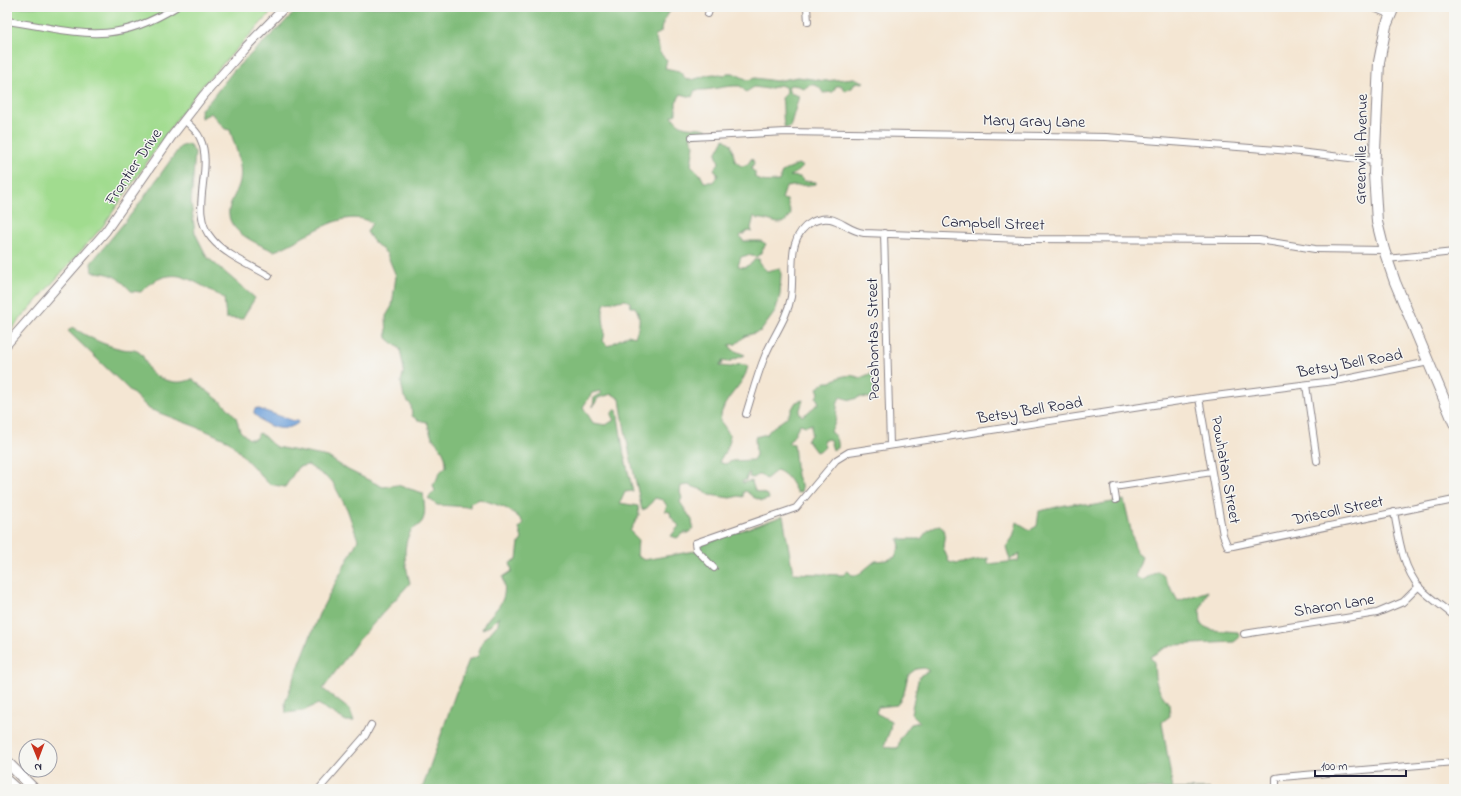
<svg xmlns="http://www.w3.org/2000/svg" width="1461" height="796" font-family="'Indie Flower',sans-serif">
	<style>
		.green { fill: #a1dc8f; stroke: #627f65 }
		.forest { fill: #80bc7a; stroke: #516f5a; fill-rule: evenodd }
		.water { fill: #6fa1da; stroke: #48628a }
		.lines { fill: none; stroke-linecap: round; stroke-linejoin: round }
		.minor-casing { stroke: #8b8487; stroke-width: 8 }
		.tertiary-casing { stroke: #8b8487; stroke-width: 10 }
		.primary-casing { stroke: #8b8487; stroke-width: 12 }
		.minor { stroke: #fff; stroke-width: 6 }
		.tertiary { stroke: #fff; stroke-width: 8 }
		.primary { stroke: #fff; stroke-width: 10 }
		.labels { text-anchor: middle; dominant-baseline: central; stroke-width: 3; stroke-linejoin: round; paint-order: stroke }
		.street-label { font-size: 16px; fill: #22223b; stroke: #f6f6f2 }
	</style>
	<rect width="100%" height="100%" fill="#f6f6f2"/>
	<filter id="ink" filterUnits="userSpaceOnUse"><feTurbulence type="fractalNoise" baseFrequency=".025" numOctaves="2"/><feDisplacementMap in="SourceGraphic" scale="8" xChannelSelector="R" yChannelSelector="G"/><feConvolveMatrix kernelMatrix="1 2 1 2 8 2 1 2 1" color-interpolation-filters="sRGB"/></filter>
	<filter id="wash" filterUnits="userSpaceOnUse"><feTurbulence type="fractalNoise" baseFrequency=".012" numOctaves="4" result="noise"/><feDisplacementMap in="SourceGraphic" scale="16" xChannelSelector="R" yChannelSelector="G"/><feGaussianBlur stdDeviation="0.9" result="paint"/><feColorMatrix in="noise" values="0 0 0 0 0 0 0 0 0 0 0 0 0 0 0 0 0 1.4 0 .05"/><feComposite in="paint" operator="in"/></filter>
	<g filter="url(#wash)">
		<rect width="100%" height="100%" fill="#f4e6d3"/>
		<path class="green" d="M7,7H276L202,86L181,113L103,226L7,334Z"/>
		<path class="forest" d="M299,7H672C668,16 661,22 661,32L655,36L660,53L667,60L665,68L679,71L687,80C703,80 707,70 724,76L727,73H733L748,80L755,78L776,81L798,77L825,81L854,78L864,82L862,83L856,82L852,88L845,91L842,86H836L833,92L823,93C819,84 811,82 804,89L799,86L790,85L788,88L790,93L799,96L790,127L785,128C782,121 784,107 782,98L787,93L785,87L780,85L768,89L754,87L746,92L740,86C725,85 711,91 695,90L692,97L681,94L676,102V114L672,116C683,133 693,124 708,130L707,133L690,137L694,145L691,165L700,174L704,182H713L718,175L714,169L719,163L716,154L724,139L731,144L735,161L741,166L747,165L752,158L754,163L751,169L755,172V177C761,184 771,181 779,181L782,172L798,164L803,167L799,171L790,176L800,177L804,181L816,182V184C805,186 796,185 786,187L782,199L787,200L791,214C781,232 771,217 757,219L754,216L751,228L752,232L748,231L740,236L743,241H761L766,244L760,254L756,257L748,255L741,257L738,266L745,267L752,263L755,259H759L760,264L767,271L780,268L781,274L780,295L775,312L761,331L745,336L736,344L729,345L733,350L745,355L728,362L722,361L723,364H720V366L731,367L740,364L748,366C744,388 722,396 720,421C736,440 730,442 719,462L725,464L732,461L753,460L756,455L755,437L767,434C772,425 783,423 789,414C792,410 793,406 796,402L803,400L799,413L802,416C809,413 813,407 819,403L816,397L819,393L817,388L826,382H831C839,376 850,373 860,378L872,373L876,393L870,398L860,397L851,400L840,397C834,408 840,419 830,432C836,435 838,442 837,448L833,450L830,440L828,439L823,441L825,447L822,450L816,452L807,440L811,435L812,424L806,426L800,424C796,430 794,437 788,443L794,444L797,476L802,487L801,492L797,493C791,482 788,475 777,470L766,479L760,474L753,478L749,477L750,473H748L746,480L742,481L743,483L750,481L752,482L755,491L768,495L769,499L762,501L753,497L746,491L743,492V497L739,496L730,498L710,495L703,490L688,485L681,486L680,492L682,498L680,502L692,520L693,528L689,533H683L677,538L671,536L679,526L671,517L670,512L665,511L667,506L663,500L655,498L647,508L642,510C634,473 625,436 620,399L612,394L598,398L593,407L594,398L602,393L600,391L592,393L583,407L593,423L606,425L614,420L612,417V413L615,409L617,410L624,455L633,491L625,492L620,503L638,506L639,515L630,531L638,539L637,556L644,560L695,551L700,545L783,516L793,573L843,575L848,571L852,575H858L875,561L887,560L895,557L900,546L898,539H921C926,532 931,526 940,525L945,532L943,547L949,562L957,564L988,558V564L1018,561L1020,553L1010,560L1006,547L1013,537L1017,522L1030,530L1037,526L1039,511C1052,509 1079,499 1089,506L1124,500L1136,552L1142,557L1135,577L1143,580L1158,571L1164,576L1178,601L1208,591L1200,609L1201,625L1212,630L1238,632L1240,637L1234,642L1174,645L1165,648L1150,657L1154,662L1155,678L1160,692L1169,704L1170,716L1162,722L1173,789H1210H422L456,692C463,682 464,671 469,660L478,656L482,642L498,624L499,617L490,626L482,629C491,608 510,607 503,577L512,571L510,563L517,559L519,543L522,539L519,528L524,524C514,508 497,505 480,499L470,503V507L437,505L428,498L435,491L433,485C439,479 436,473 446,467C446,448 438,448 431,435C429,431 429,426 427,422L418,420L412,416L411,405L404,397L401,382L404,370L400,349L387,338L386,316L392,306L396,276L387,254L373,241L367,232L372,223C342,205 302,242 274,251C258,244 226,232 229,210C230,201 238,191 240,181C243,165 235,146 230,130L225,129L211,113L201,118V109L209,102L234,70L281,26ZM625,300L630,302L631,307H635C642,318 639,326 635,337L628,335L608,346L603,341C608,329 599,316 605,303ZM924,668L929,671L919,676L911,713L920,722L911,724L900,739L898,748H891L884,746L890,730L891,721L876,713L878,707L897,705L904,693L908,675L916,669Z
			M188,144L195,152L191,203L195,233L207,257L255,298L242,319L226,318L224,298C213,292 194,280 183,277C168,272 150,281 141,292L131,291C117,276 112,273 92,272L91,263L137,207L180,147Z
			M72,327C88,337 103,345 122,349C126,350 133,349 137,351C146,355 145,367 152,373C164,382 180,385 192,379L225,405L236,417L240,431L249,439H255L259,433C266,436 269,443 276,447L328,457L348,470L383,487L397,485L423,493C424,502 427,516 421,523C418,527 413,528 411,531C401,547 406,567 410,583L357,642L323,689L350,710L354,721H346L318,704L303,711L286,713L285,702L319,614L358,540L347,509L332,481L308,465L298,467L285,487L269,484L229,441L202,429L149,409L68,331Z"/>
		<path class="water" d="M256,408L294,421H298V423C283,434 265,427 254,413V411Z"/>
	</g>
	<g filter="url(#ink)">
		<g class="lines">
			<defs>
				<path id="minor" d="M807,7L808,22
					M708,14L710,7
					M7,21C77,31 110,48 176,7
					M184,120C190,125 197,131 200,138C215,170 187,211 212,239C224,254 252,266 269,276
					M692,137L786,132L1106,137L1291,151L1374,161
					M884,233L890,445
					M1387,259L1454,252
					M1306,385L1317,461
					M1199,398L1223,535L1228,547L1454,500
					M746,414C752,395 757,375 765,356C773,336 787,319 791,297C795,272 785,236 812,222C836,211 843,230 864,233L1024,239L1259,240L1315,249L1384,250
					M1116,500L1114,487L1212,472
					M1394,512C1399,538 1402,567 1420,588C1430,598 1443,607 1454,616
					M714,568L696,549L695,543L796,508L836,460L849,452L1199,398L1341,380L1429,362
					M1244,634L1377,613L1403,602L1419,586
					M319,789L365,736L371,725
					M1276,789V778L1282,777L1454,762"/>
				<path id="tertiary" d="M1374,7L1391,14
					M7,344L106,231L172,136L203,96L244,49L285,7"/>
				<path id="primary" d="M1394,7L1386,26L1379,62L1374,173L1377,222L1384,250L1395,282L1454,423
					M7,762L34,789
					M7,781L16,789"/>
			</defs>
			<use href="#minor" class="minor-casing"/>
			<use href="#tertiary" class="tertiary-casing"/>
			<use href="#primary" class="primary-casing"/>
			<use href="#minor" class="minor"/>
			<use href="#tertiary" class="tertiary"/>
			<use href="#primary" class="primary"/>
		</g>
	</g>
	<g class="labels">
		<g class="street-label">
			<text transform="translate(1034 122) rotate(1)">Mary Gray Lane</text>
			<text transform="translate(1362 149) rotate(-89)">Greenville Avenue</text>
			<text transform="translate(134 167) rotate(-56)">Frontier Drive</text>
			<text transform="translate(993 224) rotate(2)">Campbell Street</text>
			<text transform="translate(874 339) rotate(-91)">Pocahontas Street</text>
			<text transform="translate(1350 364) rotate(-10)">Betsy Bell Road</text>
			<text transform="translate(1030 411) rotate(-9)">Betsy Bell Road</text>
			<text transform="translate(1225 470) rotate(80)">Powhatan Street</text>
			<text transform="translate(1338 511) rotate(-12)">Driscoll Street</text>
			<text transform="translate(1334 606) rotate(-9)">Sharon Lane</text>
		</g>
	</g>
	<rect width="1461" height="796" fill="none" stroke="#f6f6f2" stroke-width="24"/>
	<g transform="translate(38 758) rotate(179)"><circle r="19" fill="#f6f6f2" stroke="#a1a1a9"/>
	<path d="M0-3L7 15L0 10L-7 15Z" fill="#c8321e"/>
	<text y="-6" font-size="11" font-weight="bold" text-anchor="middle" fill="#22223b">N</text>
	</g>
	<path d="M1315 770v6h91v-6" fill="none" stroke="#22223b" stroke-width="2"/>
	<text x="1321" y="770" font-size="12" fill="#22223b" stroke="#f6f6f2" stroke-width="3" paint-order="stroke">100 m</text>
</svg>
